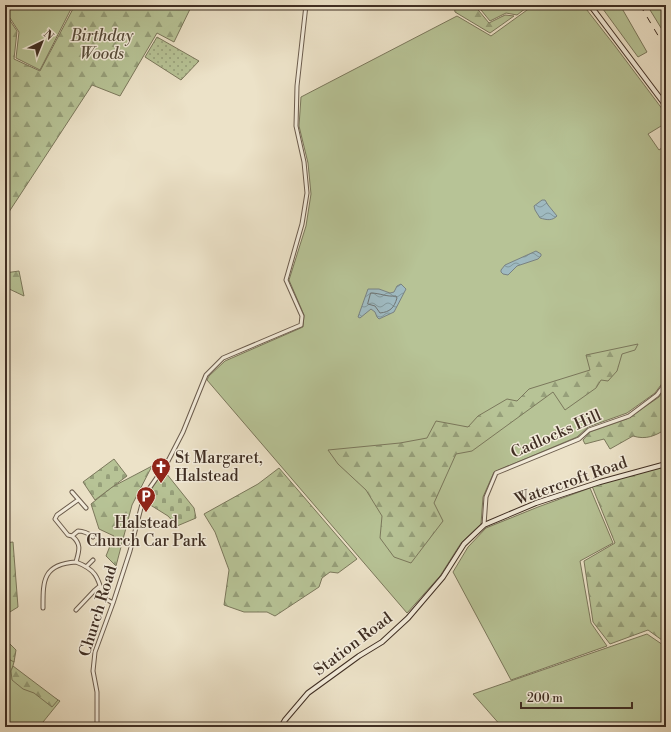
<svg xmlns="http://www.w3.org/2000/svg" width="671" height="732" font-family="'Libre Bodoni',serif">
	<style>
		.grass { fill: #b7c396; stroke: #7b785c }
		.forest { fill: url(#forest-firs); stroke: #7b785c }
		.cemetery { fill: url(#cemetery-stones); stroke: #7b785c }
		.park { fill: url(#park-dots); stroke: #7b785c }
		.water { fill: url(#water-waves); stroke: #798282 }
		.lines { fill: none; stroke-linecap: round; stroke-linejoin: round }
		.shore { stroke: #6f7472; stroke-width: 1 }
		.street-casing { stroke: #6a5b4c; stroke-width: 5 }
		.secondary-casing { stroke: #3f2e23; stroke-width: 6 }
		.street { stroke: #f3ecdb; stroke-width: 3 }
		.secondary { stroke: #f3ecdb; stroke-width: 4 }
		.rail { stroke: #3f2e23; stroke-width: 1; stroke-dasharray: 7 7; stroke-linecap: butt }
		.labels { text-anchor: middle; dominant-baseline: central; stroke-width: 3; stroke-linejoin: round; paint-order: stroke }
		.park-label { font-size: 16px; font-style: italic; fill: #574c3a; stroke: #f3ecdb }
		.street-label { font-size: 16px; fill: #3f2e23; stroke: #f3ecdb }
		.poi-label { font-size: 16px; fill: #3f2e23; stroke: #f3ecdb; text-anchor: start }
	</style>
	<defs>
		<pattern id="forest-firs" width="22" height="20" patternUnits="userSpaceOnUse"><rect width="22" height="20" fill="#b7c396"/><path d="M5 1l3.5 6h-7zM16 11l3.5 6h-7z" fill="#969f7a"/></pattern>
		<pattern id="cemetery-stones" width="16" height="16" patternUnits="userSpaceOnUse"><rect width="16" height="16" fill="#b7c396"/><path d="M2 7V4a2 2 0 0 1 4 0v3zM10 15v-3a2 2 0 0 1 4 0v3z" fill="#969f7a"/></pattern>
		<pattern id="park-dots" width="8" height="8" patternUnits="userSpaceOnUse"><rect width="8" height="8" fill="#b7c396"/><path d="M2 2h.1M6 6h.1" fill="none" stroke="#969f7a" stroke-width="1.8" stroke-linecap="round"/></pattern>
		<pattern id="water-waves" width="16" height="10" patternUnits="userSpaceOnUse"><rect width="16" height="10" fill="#9fbac1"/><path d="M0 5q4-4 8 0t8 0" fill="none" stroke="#83989c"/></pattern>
	</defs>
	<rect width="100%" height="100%" fill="#ece2c8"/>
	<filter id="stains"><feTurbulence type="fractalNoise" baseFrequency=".005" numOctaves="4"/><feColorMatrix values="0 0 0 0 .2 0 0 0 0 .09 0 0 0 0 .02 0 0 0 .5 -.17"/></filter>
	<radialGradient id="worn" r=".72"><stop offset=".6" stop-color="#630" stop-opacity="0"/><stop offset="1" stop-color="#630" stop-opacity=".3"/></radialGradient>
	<path class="grass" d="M5,5H73L40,70L16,58L19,32L10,18L5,17Z
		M477,5H530L517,15L506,13L490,21Z
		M534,5H583L615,46L666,114V123L648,134L659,150L666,145V378L655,393L627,413L588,427L577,437L494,472L483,497L481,524L461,543L440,576L407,613L207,380L209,376L225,361L303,327L304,315L289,280L306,226L311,194L308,163L299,126L301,97L457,16L491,36Z
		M600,5H620L647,52L638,57Z
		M647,5H666V36Z
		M590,488L613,543L580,561L591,623L607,646L511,680L453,572L468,547L486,528L538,507Z
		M647,634L666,647V727H502L473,694Z
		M5,654L13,658L14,662L12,669L25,681L60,701L39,727H5Z"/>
	<path class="forest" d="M75,5H192L174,42L157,33L120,96L92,85L5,218V18L9,19L17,31L14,59L40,71Z
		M454,5H474L489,23L505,15L514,16L490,33L455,12Z
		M19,271L24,296L5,287V273Z
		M638,344L635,350L622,354L617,371L608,381L601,380L596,388L565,410L553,392L472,451L456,454L434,503L443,521L411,563L394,557L380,538L382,516L366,490L338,464L328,450L400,443L427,438L436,421L468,427L478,416L507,399L517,401L529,389L590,370L586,355Z
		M666,387V429C655,436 646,440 633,436L610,449L604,439L585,444L583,440L590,432L627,419L659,397Z
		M152,466L132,505L116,566L106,556L114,536L99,529L91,504L112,487Z
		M666,466V643L648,630L610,644L593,622L584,561L615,543L592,486Z
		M279,468L357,559L338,573L330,572L322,578L319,587L275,616L267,612H244L224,605L229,570L215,532L204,514L258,484Z
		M13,542L18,607L5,615V543Z
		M5,639L16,650L14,662L5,657Z
		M13,666L58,700L52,707L34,693L23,689L12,680L11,671Z"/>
	<path class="cemetery" d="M114,459L127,476L95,500L83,482Z
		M163,472L166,473L194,508L196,518L177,526L168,516L144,501L146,496Z"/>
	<path class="park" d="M157,37L199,61L181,80L145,57Z"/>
	<path class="water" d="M542,200H545L548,205L557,216C552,221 547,220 540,218L535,210L534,206Z
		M536,251L541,254V256L538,259L517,266L508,275L503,274L501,272V270L505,265Z
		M401,284L406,289L394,312L379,319L377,317L375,312L371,309L360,318L358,317L368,289H379L390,293L394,292L397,286Z"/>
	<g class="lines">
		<path class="shore" d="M371,293C380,293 386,297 396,296L397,298C394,308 390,312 380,313L375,306L368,304Z"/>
		<defs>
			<path id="street" d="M72,492L86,508
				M78,500L57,515L55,519L68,535L72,536C82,544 79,551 76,562C97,570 98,578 104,598L113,603
				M484,525L486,497L496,473L579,439L589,430L629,416L657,395L666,383
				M72,536L78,531C84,531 88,533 93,537
				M87,566L93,560
				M43,608C43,582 42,564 76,562
				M76,610L94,591L100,586
				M97,727V692L93,671L95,652L113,603L130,551L144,496L167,463L183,432L206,375L223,358L301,325L302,316L286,280L302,224L307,193L304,162L296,126L297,86L306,5"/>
			<path id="secondary" d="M590,5L666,106
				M281,727L285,720L308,693L359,656L382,642L408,618L443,577L464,544L484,525L536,503L600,482L666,464"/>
		</defs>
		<use href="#street" class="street-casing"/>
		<use href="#secondary" class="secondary-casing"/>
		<use href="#street" class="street"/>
		<use href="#secondary" class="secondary"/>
		<path class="rail" d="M640,5L666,49"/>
	</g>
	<defs>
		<symbol id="church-pin" viewBox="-11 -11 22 30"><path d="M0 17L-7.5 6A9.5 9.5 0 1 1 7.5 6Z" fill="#8f2418" stroke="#f3ecdb"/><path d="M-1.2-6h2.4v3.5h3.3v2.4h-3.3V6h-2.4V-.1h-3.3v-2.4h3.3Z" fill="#fff"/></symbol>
		<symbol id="parking-pin" viewBox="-11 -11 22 30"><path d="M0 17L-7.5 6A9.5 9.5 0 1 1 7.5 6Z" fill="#8f2418" stroke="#f3ecdb"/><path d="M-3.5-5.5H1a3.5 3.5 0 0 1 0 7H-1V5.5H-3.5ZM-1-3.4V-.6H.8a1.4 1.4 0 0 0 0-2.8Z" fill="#fff"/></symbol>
	</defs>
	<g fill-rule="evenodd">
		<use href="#church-pin" x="150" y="456" width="22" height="30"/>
		<use href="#parking-pin" x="135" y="485" width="22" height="30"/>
	</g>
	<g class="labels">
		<g class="park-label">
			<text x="102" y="36">Birthday<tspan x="102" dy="18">Woods</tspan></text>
		</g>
		<g class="street-label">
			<text transform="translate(556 434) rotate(-24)">Cadlocks Hill</text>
			<text transform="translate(571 481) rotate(-19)">Watercroft Road</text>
			<text transform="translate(98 611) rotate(-73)">Church Road</text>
			<text transform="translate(353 644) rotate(-37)">Station Road</text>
		</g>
		<g class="poi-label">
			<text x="175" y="458">St Margaret,<tspan x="175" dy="18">Halstead</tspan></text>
			<text x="146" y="523" text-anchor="middle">Halstead<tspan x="146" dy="18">Church Car Park</tspan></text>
		</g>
	</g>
	<rect width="671" height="732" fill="none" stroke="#ece2c8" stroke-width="20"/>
	<rect x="6" y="6" width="659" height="720" fill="none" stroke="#3f2e23" stroke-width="2"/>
	<rect x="10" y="10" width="651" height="712" fill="none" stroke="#3f2e23"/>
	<g transform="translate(42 42) rotate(43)" stroke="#f3ecdb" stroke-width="3" paint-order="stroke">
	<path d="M0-3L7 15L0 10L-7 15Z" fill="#3f2e23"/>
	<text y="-6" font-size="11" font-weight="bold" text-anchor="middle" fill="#3f2e23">N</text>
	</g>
	<path d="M521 702v6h111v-6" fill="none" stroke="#3f2e23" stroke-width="2"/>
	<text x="527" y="702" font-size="12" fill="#3f2e23" stroke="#f3ecdb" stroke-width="3" paint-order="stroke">200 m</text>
	<rect width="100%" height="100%" filter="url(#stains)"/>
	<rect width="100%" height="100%" fill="url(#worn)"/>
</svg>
